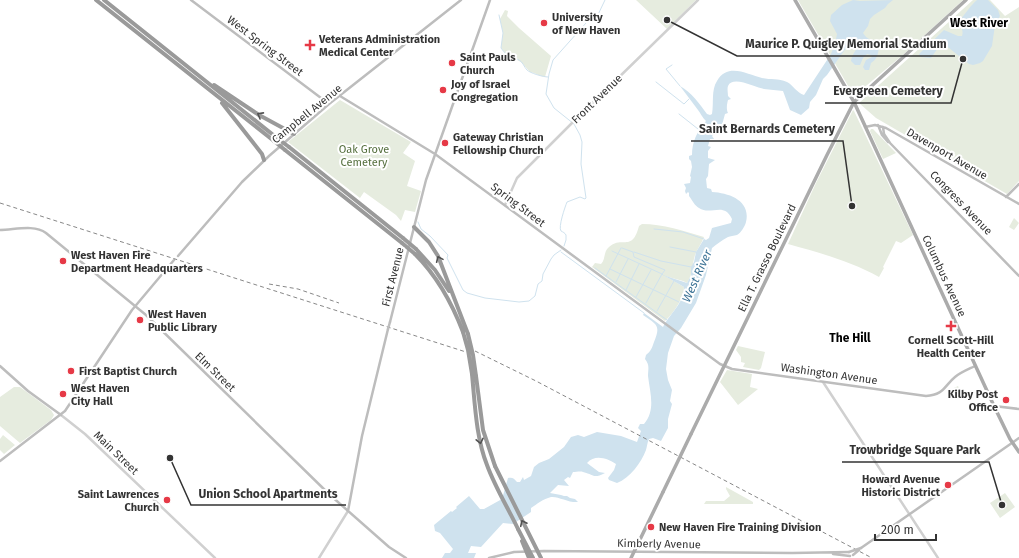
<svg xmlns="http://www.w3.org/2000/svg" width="1019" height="558" font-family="'Fira Sans',sans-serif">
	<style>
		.green { fill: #e6ecdf }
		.water { fill: #cfe2ee }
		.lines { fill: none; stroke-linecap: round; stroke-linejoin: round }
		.stream { stroke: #cfe2ee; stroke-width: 1 }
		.tertiary { stroke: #d0d0d0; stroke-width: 2.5 }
		.secondary { stroke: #bdbdbd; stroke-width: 2.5 }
		.primary { stroke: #ababab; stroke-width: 3.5 }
		.motorway { stroke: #9a9a9a; stroke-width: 4 }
		.rail { stroke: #888; stroke-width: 1; stroke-dasharray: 4 3; stroke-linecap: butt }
		.secondary-bridge { stroke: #bdbdbd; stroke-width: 2.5 }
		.primary-bridge { stroke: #ababab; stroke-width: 3.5 }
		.motorway-bridge { stroke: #9a9a9a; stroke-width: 4 }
		.oneway { stroke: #525252 }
		.poi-dot { fill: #e63946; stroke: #fff; stroke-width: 1.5 }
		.labels { text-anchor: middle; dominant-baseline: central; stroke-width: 4; stroke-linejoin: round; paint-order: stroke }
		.poi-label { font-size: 11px; font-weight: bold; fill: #333; stroke: #fff; text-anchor: start }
		.street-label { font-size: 11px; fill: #333; stroke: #fff }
		.park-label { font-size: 11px; fill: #56703f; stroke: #fff }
		.neighbourhood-label { font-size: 12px; font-weight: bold; fill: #000; stroke: #fff }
		.water-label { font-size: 12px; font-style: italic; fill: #3f7597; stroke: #fff }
		.leader { fill: none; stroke: #333; stroke-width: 1.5 }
		.callout-dot { fill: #333; stroke: #fff; stroke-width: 1.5 }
		.callout-label { font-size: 12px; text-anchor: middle; font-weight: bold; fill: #333; stroke: #fff; stroke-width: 4; stroke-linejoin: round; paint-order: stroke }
	</style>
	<rect width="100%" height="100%" fill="#fff"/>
	<path class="green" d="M636,0H696L667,29Z
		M798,0H963L904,54L854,96Z
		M973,0H990L1005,16L1019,7V181L1007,194L876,118L859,103Z
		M505,10L508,11L507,16L519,28L551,56L545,77C539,76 536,73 530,72L521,62L507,55L501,48L503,33L500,19Z
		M340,100L411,142L403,153L415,161L407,186L421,191L415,212L405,210L401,221L396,215L364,192L360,198L288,142Z
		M853,110L854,111L913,235L901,243L896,241L883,267L884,268L879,277C850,261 820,253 788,244L816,183Z
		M871,129H873L896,153L883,159L870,131Z
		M1014,218L1019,223L1014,230L1009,227Z
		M642,224C663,224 684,231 704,237C702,243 697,249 695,255C692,265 693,274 687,283L683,281L665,276L684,287C684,298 673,314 665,321L592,267L595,263L601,264C606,259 603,252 609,247C622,235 632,253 639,226Z
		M738,346L765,352L761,368L759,370L743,367L745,363L741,362V357L736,350Z
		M727,370L752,374L750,387L758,389L738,405L720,382Z
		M958,386L963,397L955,400L950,390Z
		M14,387H20L51,410L54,415L51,420L20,443L0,426V397Z
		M3,435L15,445L4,454L0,450V439Z
		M726,487L753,502V504H704L706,501H724L730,496L726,489Z
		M1005,493L1015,507L1000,518L990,503Z"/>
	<path class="water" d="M853,0L860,1L893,0L888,4L885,8L874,15L870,19L868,26L863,33C866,39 875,41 879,47C878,55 877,59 871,63L869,70H865L863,67L866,60L872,57L871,55L867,54L863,58L860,65H855L851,61C852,54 857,50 859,43L856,41H851L827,75L823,79L816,95L810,102L809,108L801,115L790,110L783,91C777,90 770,90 764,89C756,88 733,75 728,86C727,89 728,93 728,96L731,99L728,100C727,104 726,109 728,113L725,114L722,125L712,136L714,139H710L708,146L711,147L708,151V158L715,160L709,164L708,176L706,179L707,188L711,189L712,192C730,193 751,201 746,222C745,226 741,233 737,235C734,236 730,236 728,237C722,240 717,244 712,248L706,275L696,303L681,328L674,336L668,353L666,369L668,380L672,390L670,401L672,404L668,419V428L661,441L653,438L649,439C647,443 647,447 646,450C641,463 630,478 617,483L609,480L608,478L614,470L616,464C607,458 595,454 587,463L599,472L605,473C593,479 595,475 583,472C581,471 576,472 573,472L570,478L568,477L564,480L569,486L558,485L550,493L561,495L564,496H567L570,498L575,499L578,502C569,503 558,496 551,497C543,499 537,504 531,508V512L513,524L503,523L481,547L471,546L468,553H476L474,558H442L445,553H450L453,549L440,533L435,531L434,525L451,511L452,512L457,508L456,507L469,496L480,509H484L502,499L508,478C512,477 514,478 517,482H520L523,477L524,480L531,476L534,467L539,463L549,459L564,447L571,437L578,435L584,437L597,432L621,436L637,442L641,431L638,428L640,424H644C656,410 650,393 648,376C648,369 650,365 645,359L646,355C651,351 652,348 654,342C661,325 657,325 643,315L644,313L663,327C669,315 685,302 684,287L663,275L687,283L691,275V267L694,262L696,252L704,239L706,240L709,238L712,228L731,223L732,219C724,201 711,216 699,208C695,206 692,200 689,196V193L688,192L686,194L685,191L686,188L684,184L690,183L691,177L690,176L692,167L691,161L689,159V156L692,155C692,142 697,131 706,121C702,117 701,114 698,110C692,102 686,94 680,86C692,93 699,103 707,114L710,115L712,114C714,103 711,90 717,81C728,62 748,75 762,78C771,80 778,78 787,82C793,85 797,93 804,95L831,54L835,44L837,34L830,21L831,15L842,5Z
		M977,0H988L998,10L1000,16L995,25L992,46L983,61L980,63L973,65L969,64L944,44L940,45L931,58L921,57L919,55L920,53L944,30L958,36H962C964,30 960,26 960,20C966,13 970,6 977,0Z"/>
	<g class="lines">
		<path class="stream" d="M499,15L503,33L501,48C508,58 510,55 519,60C523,62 524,67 527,70C530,73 543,77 548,77
			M595,21L605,0
			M672,65L666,69L680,86
			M656,82L684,104L689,99
			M679,114L698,129
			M418,222L421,229L430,236L448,255L447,258L463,290L467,293L485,298L519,302L529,301L535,296L538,284L542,281L543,274L551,259L554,255L561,250
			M654,229L683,232L704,239
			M564,246L566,240V235C565,233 563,232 561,231C558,227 565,207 567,202L580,197L585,199L586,198L581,164L582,142L580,135L574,124L554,108L546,94L549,74L553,60L586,23
			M670,247L696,252
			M622,248L633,252L634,257L665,270L662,274L663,275
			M612,251L662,274L646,303
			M561,252L644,313
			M634,252L661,261L691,267
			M595,268L667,320
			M610,269L679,302
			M606,276L621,248
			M616,282L628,259
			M626,290L639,264
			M636,297L651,270
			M657,311L674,281"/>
		<path class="tertiary" d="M505,205L517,178L571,124L698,0
			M823,382L938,558
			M61,415L85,434L215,558
			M319,558L348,511"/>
		<path class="secondary" d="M191,0L329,104
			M340,96L435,154L720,364L732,369L926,396C944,395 944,386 955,377C961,372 969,369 975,366
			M878,125L882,135L888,142
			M865,127L875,125L886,128L1019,204
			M883,127L884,134L890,143L1019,276
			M1006,197L1019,184
			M0,230C14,230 34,224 46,233L146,315L330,495L389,547L406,558
			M178,256L242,182L269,156L329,104L461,0
			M390,322L426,180L490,0
			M0,366L28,391L61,415
			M994,406L1019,409
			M0,461L65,411L132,310L174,260
			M348,511L362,436L388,329
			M861,548L1019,438
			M833,554L850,556
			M489,558L514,552L544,551L792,553L849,552"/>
		<path class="primary" d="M795,0L854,102L994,406L1010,439L1019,452
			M691,434L827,155L854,102L966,0
			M631,558L663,492"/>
		<path class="motorway" d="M96,0L274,141
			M104,0L277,138
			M214,85L259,115L294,134
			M222,103L262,154L264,160
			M289,147L403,238
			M285,150L402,243
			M414,227L429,242L438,256L468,334
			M416,249L435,270L449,291
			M415,254C437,276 452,303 463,332
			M472,374C475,405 476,437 487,465C495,487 508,508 518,529
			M476,376L483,430L495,466"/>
		<path class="rail" d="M0,203L466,352
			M269,284L298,289L339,303
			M475,351L536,381L872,558"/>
		<path class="secondary-bridge" d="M388,329L390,322
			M849,552L861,548
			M853,555L859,550"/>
		<path class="primary-bridge" d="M663,492L691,434"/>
		<path class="motorway-bridge" d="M277,138L289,147
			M274,141L285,150
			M403,238L416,249
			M402,243L415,254
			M463,332L468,350L472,374
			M468,334L473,355L476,376
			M495,466L541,558
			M518,529L533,558
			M522,541L529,558"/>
	</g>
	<defs><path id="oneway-chevron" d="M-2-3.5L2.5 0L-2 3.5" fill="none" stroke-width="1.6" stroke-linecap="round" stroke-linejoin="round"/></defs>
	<g class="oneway">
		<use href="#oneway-chevron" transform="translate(260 115) rotate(-151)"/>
		<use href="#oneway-chevron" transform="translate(439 259) rotate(-114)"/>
		<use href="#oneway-chevron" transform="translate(480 441) rotate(78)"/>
		<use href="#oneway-chevron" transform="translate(523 523) rotate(-116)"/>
	</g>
	<g class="poi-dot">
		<circle cx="544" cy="23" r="4"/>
		<path d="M308 39h4v4h4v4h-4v4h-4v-4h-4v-4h4z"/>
		<circle cx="452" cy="63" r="4"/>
		<circle cx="443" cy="90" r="4"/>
		<circle cx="445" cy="143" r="4"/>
		<circle cx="63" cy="261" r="4"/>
		<circle cx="140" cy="320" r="4"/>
		<path d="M949 320h4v4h4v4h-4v4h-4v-4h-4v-4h4z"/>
		<circle cx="71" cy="371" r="4"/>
		<circle cx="63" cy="394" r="4"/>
		<circle cx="1006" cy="400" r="4"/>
		<circle cx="948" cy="485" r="4"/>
		<circle cx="167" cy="500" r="4"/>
		<circle cx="651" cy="527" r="4"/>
	</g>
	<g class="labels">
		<g class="poi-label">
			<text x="552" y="17">University<tspan x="552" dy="13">of New Haven</tspan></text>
			<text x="319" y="39">Veterans Administration<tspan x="319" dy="13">Medical Center</tspan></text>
			<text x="460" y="57">Saint Pauls<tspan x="460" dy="13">Church</tspan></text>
			<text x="451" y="84">Joy of Israel<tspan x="451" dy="13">Congregation</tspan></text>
			<text x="453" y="137">Gateway Christian<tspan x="453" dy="13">Fellowship Church</tspan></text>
			<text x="71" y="255">West Haven Fire<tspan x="71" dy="13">Department Headquarters</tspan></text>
			<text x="148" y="314">West Haven<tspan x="148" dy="13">Public Library</tspan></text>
			<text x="951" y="340" text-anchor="middle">Cornell Scott-Hill<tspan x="951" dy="13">Health Center</tspan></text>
			<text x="79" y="371">First Baptist Church</text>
			<text x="71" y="388">West Haven<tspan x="71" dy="13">City Hall</tspan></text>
			<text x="998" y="394" text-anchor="end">Kilby Post<tspan x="998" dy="13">Office</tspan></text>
			<text x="940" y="479" text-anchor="end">Howard Avenue<tspan x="940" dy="13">Historic District</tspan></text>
			<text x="159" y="494" text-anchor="end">Saint Lawrences<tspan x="159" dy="13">Church</tspan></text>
			<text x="659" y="527">New Haven Fire Training Division</text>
		</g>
		<g class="street-label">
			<text transform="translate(265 46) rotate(37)">West Spring Street</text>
			<text transform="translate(597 99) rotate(-44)">Front Avenue</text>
			<text transform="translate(307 114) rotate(-39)">Campbell Avenue</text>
			<text transform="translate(947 154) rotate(30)">Davenport Avenue</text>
			<text transform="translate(961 203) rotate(46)">Congress Avenue</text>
			<text transform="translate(518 205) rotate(37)">Spring Street</text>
			<text transform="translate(767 258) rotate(-64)">Ella T. Grasso Boulevard</text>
			<text transform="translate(944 276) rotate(65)">Columbus Avenue</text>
			<text transform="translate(393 277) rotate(-76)">First Avenue</text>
			<text transform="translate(215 372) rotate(44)">Elm Street</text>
			<text transform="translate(829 374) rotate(8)">Washington Avenue</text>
			<text transform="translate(116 453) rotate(44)">Main Street</text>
			<text transform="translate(659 544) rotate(1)">Kimberly Avenue</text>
		</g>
		<g class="park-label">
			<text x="364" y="149">Oak Grove<tspan x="364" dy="13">Cemetery</tspan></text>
		</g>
		<g class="neighbourhood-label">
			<text x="979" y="23">West River</text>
			<text x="850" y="338">The Hill</text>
		</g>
		<g class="water-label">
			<text transform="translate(697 276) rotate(-66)">West River</text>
		</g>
	</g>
	<path class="leader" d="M667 20L737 56H955M963 59L951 103H825M852 206L843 141H691M1002 505L989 462H842M170 458L191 505H346"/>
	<g class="callout-dot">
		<circle cx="667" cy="20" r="4"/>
		<circle cx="963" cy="59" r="4"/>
		<circle cx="852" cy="206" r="4"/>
		<circle cx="1002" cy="505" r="4"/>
		<circle cx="170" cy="458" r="4"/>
	</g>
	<g class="callout-label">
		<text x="846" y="48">Maurice P. Quigley Memorial Stadium</text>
		<text x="888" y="95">Evergreen Cemetery</text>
		<text x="767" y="133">Saint Bernards Cemetery</text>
		<text x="915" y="454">Trowbridge Square Park</text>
		<text x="268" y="498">Union School Apartments</text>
	</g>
	<path d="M875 534v6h61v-6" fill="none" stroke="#333333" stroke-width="2"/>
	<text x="881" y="534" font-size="12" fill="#333333" stroke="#ffffff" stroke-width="3" paint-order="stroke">200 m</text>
</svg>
